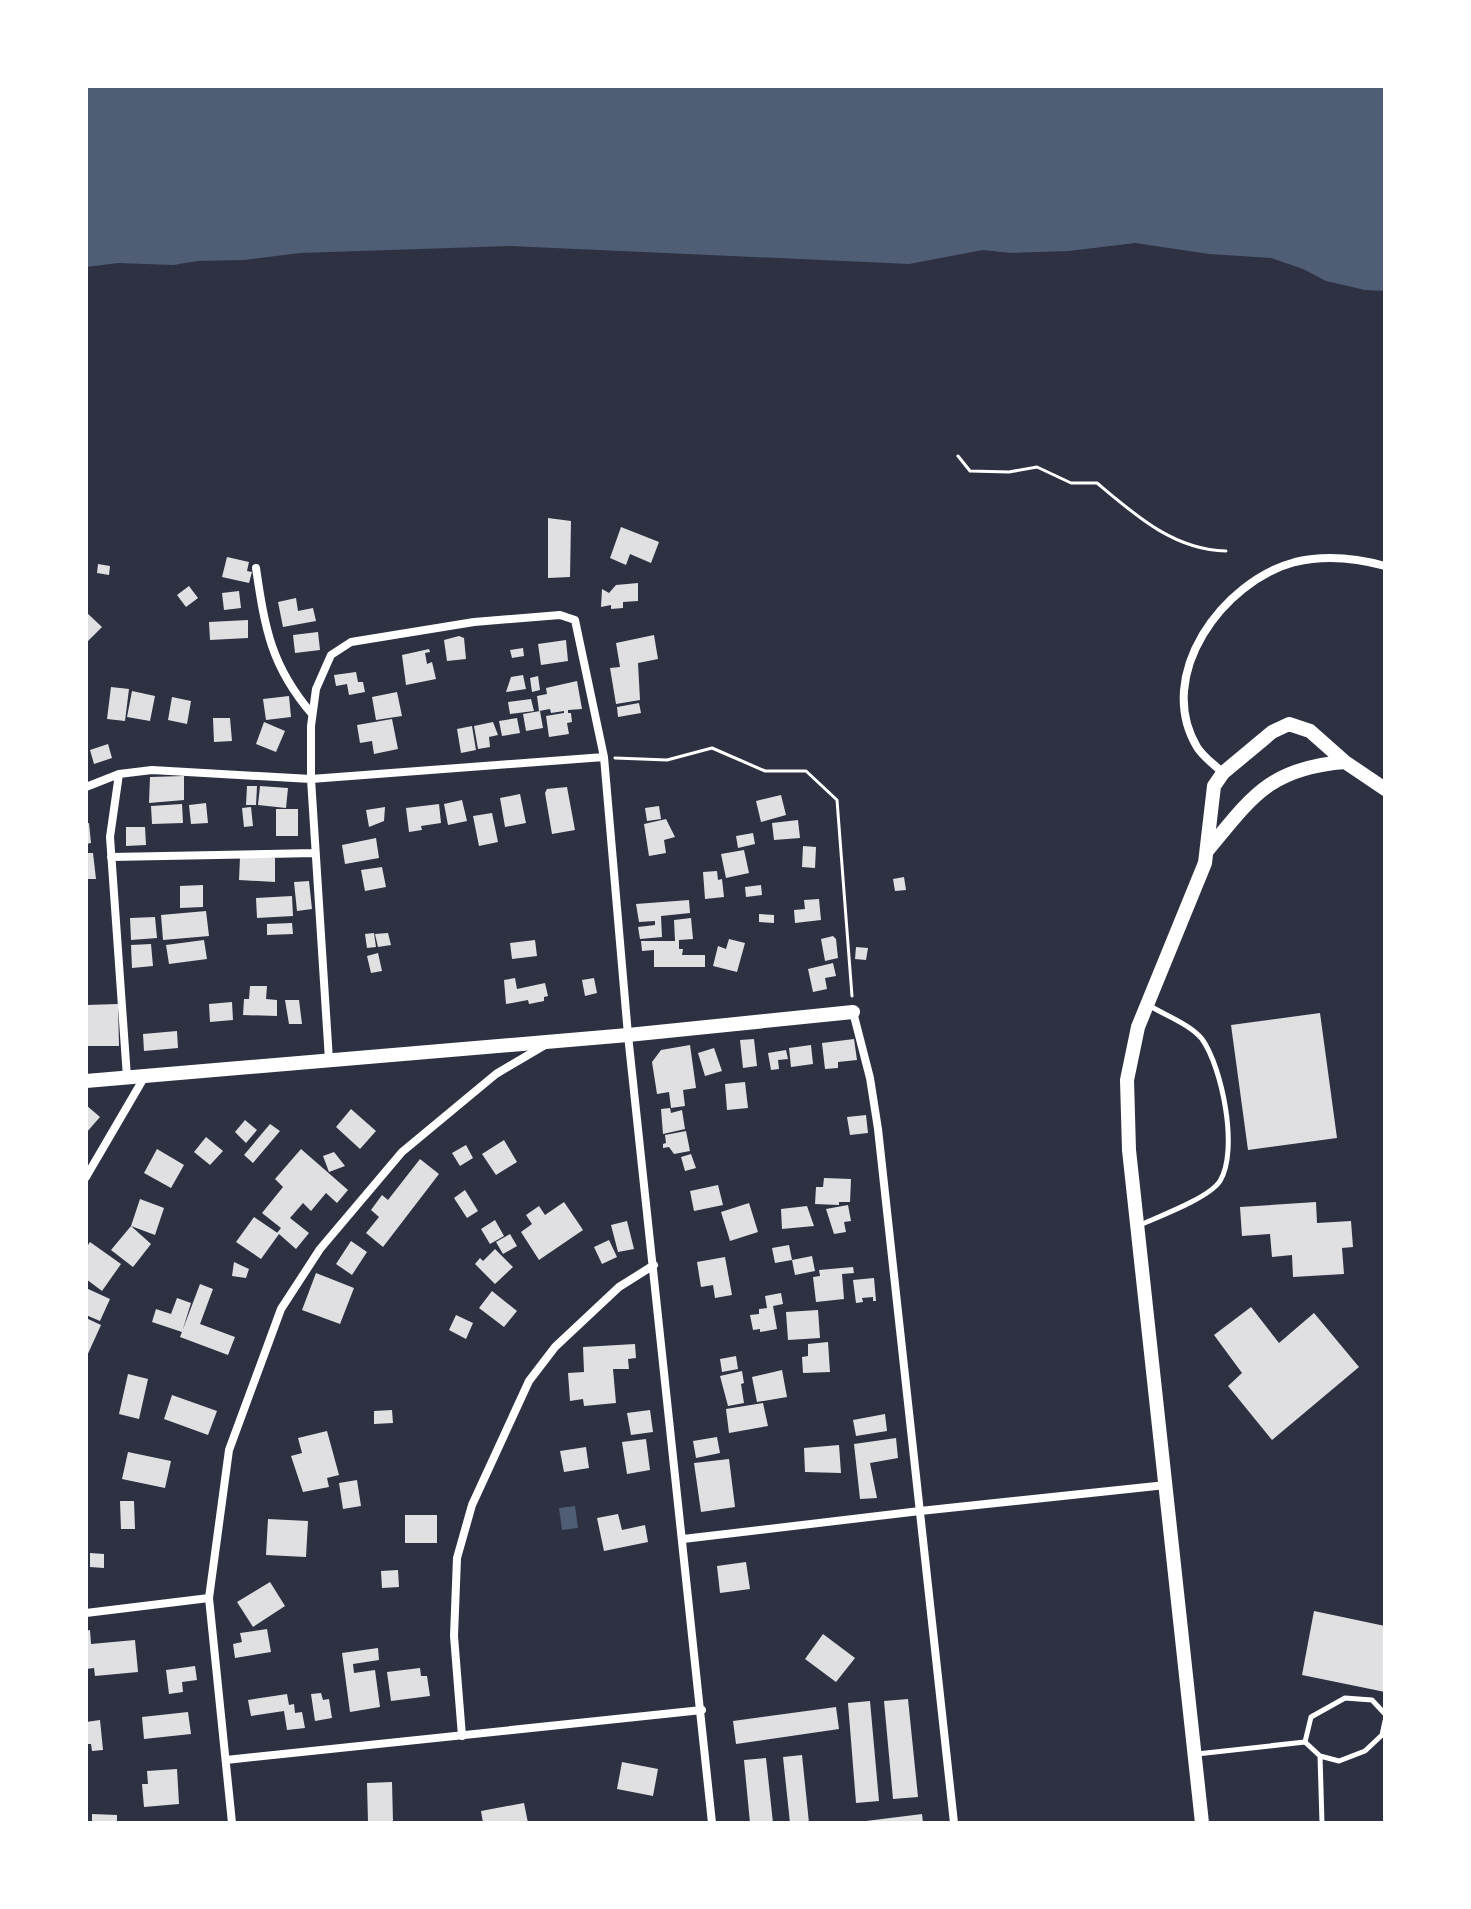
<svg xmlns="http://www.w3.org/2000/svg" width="1471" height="1909" font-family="'Work Sans',sans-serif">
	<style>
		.water { fill: #4f5d75 }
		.building { fill: #e0e0e3 }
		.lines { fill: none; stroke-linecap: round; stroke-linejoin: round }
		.path { stroke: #fff; stroke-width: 3 }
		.service { stroke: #fff; stroke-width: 5 }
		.minor { stroke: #fff; stroke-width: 8 }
		.secondary { stroke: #fff; stroke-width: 14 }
	</style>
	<rect width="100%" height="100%" fill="#2d3142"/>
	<path class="water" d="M86,86H1385V291L1365,290L1326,281L1303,269L1271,258L1209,254L1135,243L1069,251L1011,253L983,250L909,264L510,246L300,253L244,260L198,261L173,265L118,263L86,267Z
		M575,1506L578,1528L562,1530L559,1508Z"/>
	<path class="building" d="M548,518L571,521L570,577L548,578Z
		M621,527L659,542L651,563L630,554L626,565L610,558Z
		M227,557L249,562L247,571L252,572L249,583L222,577Z
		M98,564L110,566L109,575L97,573Z
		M638,583V601L623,602V608L611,609V605L601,607L602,589L609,593L616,585Z
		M189,586L198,598L186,607L177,595Z
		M239,591L241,608L224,610L222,593Z
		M296,598L298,611L313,608L316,621L283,627L278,602Z
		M86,612L102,627L86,643Z
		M248,620V638L210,640L209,622Z
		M318,632L320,650L295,653L293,635Z
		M654,635L658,659L638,663L640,700L616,704L610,668L620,667L616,643Z
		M459,636L464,638L466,659L447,661L444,640Z
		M566,640L568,661L541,665L538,644Z
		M523,648L524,656L512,658L510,650Z
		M429,649L430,652L425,653L427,664L432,662L436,679L406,685L402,655Z
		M356,672L358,682H363L365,692L349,695L347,684L336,686L334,675Z
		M523,675L526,689L506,692L511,677Z
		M538,676L540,690L532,692L530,678Z
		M577,681L582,709L568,710V713H571L572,722L567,723L569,734L549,737L546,716L564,713V711L551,713L550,709L539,711L537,696L547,694L546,688Z
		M111,687L129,689L125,721L107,719Z
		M132,691L155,696L150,721L127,717Z
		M397,692L402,716L376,720L372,697Z
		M289,696L291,717L266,720L263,699Z
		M172,697L191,701L187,724L168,720Z
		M531,699L534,711L510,714L508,702Z
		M639,703L641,713L618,717L617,707Z
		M540,711L543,728L526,731L523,714Z
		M213,718H230L232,741L214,742Z
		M517,718L520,733L502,736L499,721Z
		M392,719L398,749L374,754L372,741L360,743L357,725Z
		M264,722L285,731L276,752L256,744Z
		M493,722L498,735L489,737L490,747L478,749L474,726Z
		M472,726L476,750L461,753L457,729Z
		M108,744L112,758L94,764L90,750Z
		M184,776V800L149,803L150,777Z
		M247,786H257L256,805H246Z
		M260,786L288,788L286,808L258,805Z
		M567,787L575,830L552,834L545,793L547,789Z
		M520,794L526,823L505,827L500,798Z
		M781,795L786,815L761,822L756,801Z
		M462,800L467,821L448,825L444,804Z
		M206,803L208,823L191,824L189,805Z
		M182,804L183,823L152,824L151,806Z
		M439,804L441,823L421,826L422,830L409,832L406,808Z
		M659,806L661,819L647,821L645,808Z
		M251,807L253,826L244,827L242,808Z
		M385,807L384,821L369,827L366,810Z
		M276,809H298V836H276Z
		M492,813L498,842L479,846L473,816Z
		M666,819L675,837L664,840L666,853L649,856L644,824Z
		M798,820L800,838L774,840L772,823Z
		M89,823L91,843L86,844V824Z
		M126,827H145L146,845L126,846Z
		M753,833L755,844L738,848L736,836Z
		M376,838L379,858L345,864L342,845Z
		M803,846L816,847L815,868L802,867Z
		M744,850L749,873L726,878L721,854Z
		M86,853H93L96,879H86Z
		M240,857L275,858V882L239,880Z
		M382,867L386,887L365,891L361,870Z
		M717,871L718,880L722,879L724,897L705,899L703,872Z
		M904,877L906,890L895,891L893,879Z
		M309,881L312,909L297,911L294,882Z
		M203,885V907L180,908V886Z
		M761,885L762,895L746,897L745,887Z
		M292,896L293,916L257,918L256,898Z
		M819,899L821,920L795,923L794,910L805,909L804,900Z
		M689,900L690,913L661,916L662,937L640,939L638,927L655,925V921L639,922L636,904Z
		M206,911L209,936L163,940L161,915Z
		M759,914L774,915V923L759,922Z
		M155,917L157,938L131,940L130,918Z
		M691,918L693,939L679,940V949H683L682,955H705V967H654V950L642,951L641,941H675L674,920Z
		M292,923L293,934L267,935V924Z
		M374,933L376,947L367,948L365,934Z
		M388,933L391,945L378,947L375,934Z
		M833,936L836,939L838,958L825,961L821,939Z
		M729,939L745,943L737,972L713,966L718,946L726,949Z
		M204,940L207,959L169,964L166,945Z
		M535,940L537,956L512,959L510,943Z
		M151,944L153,966L132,968L131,945Z
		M856,947L868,948L866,960L855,959Z
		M378,953L382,971L371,973L367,956Z
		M833,963L836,976L825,978L827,989L813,992L808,969Z
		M515,978L517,989L545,983L548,996L544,997V1001L529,1004L528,1000L506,1004L504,980Z
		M594,978L597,993L585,996L582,980Z
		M250,986H267L266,999L277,1000V1016L243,1015L244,999H249Z
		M285,1000H299L302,1024H289Z
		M232,1002L233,1020L210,1022L209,1004Z
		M118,1004L119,1046H86V1005Z
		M1320,1013L1337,1138L1248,1150L1231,1025Z
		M177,1031L178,1048L144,1051L143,1034Z
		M754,1039L757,1066L743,1068L740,1040Z
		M854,1039L857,1060L838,1062V1068L825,1069L822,1043Z
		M690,1045L696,1088L683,1090L685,1106L671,1108L669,1092L657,1094L652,1062L661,1050Z
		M811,1045L813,1064L791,1067L789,1048Z
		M714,1048L722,1071L705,1076L698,1053Z
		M786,1050L788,1059L778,1060L779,1069L771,1070L768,1053Z
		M745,1082L748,1108L727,1110L725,1084Z
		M86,1105L100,1117L86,1133Z
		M670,1108L671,1113L682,1110L685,1129L663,1134L661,1109Z
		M351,1109L376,1131L360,1149L336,1127Z
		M866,1115L868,1133L850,1135L847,1117Z
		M245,1120L257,1130L246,1143L235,1132Z
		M270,1124L280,1131L253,1163L244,1155Z
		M686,1131L690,1151L674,1154L669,1147L663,1148V1144L666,1143L665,1135Z
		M206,1137L223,1151L210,1165L194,1152Z
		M504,1140L517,1162L496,1175L482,1154Z
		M466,1145L473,1158L460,1166L452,1153Z
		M157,1149L184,1165L171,1188L144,1173Z
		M301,1149L348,1190L337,1203L326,1193L311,1211L303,1203L290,1218L309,1233L296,1249L279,1234L261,1259L236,1242L254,1217L279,1234L277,1233L281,1228L262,1213L283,1187L275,1179Z
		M334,1152L345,1166L329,1172L323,1156Z
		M691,1154L696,1168L685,1171L681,1157Z
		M420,1159L439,1174L383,1247L366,1233L379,1217L371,1210L382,1195L388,1200Z
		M824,1178L851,1179L850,1202H839V1205L815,1204L816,1187H823Z
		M718,1185L723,1205L694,1211L690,1191Z
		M465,1190L478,1211L467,1218L454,1198Z
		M140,1199L164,1208L155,1235L131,1226Z
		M564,1202L583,1230L539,1260L521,1232L532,1224L526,1215L539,1206L545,1215Z
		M1316,1202L1317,1223L1351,1221L1353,1247L1342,1248L1344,1274L1293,1277L1292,1255L1272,1257L1270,1234L1242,1236L1240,1207Z
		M749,1203L758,1232L730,1241L721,1212Z
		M848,1205L851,1221L844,1222L846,1232L834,1234L826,1209Z
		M807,1206L814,1226L782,1229L781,1209Z
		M495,1220L504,1236L490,1244L481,1229Z
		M627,1221L634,1249L618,1252L611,1225Z
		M131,1226L151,1244L133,1267L111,1250Z
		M510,1234L517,1246L503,1254L496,1242Z
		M609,1240L617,1257L602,1264L594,1247Z
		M351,1241L367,1252L352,1275L336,1264Z
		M90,1242L121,1264L102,1291L86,1279V1248Z
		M789,1245L792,1260L812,1256L815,1271L795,1275L792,1260L775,1263L772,1248Z
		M495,1249L513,1267L495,1284L475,1264L480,1258L483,1261Z
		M725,1257L732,1295L715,1298L713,1285L701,1287L697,1262Z
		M234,1262L249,1269L246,1278L232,1276Z
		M853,1267L854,1273L842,1274L844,1299L816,1302L813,1277L820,1276L819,1270Z
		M316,1273L354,1288L340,1324L302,1310Z
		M874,1278L876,1301H873V1297L862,1298L863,1302L856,1303L853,1280Z
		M200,1284L213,1289L200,1324L235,1337L228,1355L180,1337Z
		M86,1288L110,1299L100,1321L86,1315Z
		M492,1291L517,1311L504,1327L479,1308Z
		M781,1293L783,1304L773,1306L777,1329L760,1332V1329L753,1330L750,1315L759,1314V1309L767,1308L765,1296Z
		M177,1298L191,1303L182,1332L152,1322L156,1309L171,1314Z
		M1251,1307L1279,1343L1314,1313L1359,1367L1272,1440L1228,1386L1242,1373L1214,1335Z
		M818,1310L820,1338L788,1340L786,1312Z
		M456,1315L473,1323L466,1339L449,1330Z
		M86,1318L101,1325L86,1358Z
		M828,1342L830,1372L803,1373L802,1357L808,1356V1344Z
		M635,1344L636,1358L628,1359L629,1369H613L616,1403L584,1406L583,1399L570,1401L568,1373L584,1372L583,1347Z
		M736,1356L738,1369L722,1372L720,1359Z
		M782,1370L787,1397L757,1402L752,1377Z
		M742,1371L744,1383L741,1384L744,1403L728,1406L720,1376Z
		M128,1374L148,1379L139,1419L119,1414Z
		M172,1395L217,1411L208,1435L164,1419Z
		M763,1403L768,1426L729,1433L726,1409Z
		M392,1410L393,1423L374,1424V1411Z
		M650,1410L653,1432L631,1435L627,1413Z
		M885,1414L887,1431L856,1436L853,1420Z
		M327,1431L339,1475L327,1478L329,1487L303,1492L291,1456L302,1453L298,1438Z
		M717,1437L720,1453L696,1458L693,1441Z
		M896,1438L898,1458L870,1463L877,1498L860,1499L854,1444Z
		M646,1439L650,1470L627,1474L622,1442Z
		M839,1445L841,1473L805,1472L804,1448Z
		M586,1447L589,1468L564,1472L560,1451Z
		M128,1452L171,1461L165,1488L122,1479Z
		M729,1459L735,1507L701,1512L694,1463Z
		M357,1480L361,1506L343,1509L339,1483Z
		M120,1501H134L135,1529H121Z
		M618,1514L622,1530L645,1525L648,1542L604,1551L597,1518Z
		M405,1515H437V1543H405Z
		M268,1519L308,1521L306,1557L266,1555Z
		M90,1553L104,1554V1568L90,1567Z
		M746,1562L750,1589L720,1593L717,1566Z
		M398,1570L399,1587L382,1588L381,1571Z
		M270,1582L285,1606L253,1627L237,1602Z
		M1314,1611L1385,1626V1692L1302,1675Z
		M267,1629L271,1652L235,1658L233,1644L242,1642L240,1633Z
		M90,1630L91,1644L135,1640L138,1672L95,1676L94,1668L86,1669V1631Z
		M823,1634L855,1658L836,1682L805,1659Z
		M378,1648L379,1660L353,1664L354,1673L375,1670L380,1707L350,1712L342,1653Z
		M195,1666L197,1680L182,1682L183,1692L169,1694L166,1670Z
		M420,1668L421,1676H427L430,1696L391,1701L387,1672Z
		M321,1693L323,1700L329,1699L332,1718L315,1721L311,1694Z
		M287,1694L289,1705L294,1704L295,1713L302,1712L305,1728L287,1730L284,1711L251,1716L248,1700Z
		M908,1699L918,1797L893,1799L884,1701Z
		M870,1701L879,1801L856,1803L848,1703Z
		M836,1707L839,1729L736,1744L733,1721Z
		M188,1712L191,1734L144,1739L142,1717Z
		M100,1720L103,1750L92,1751L91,1744H86V1722Z
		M802,1755L809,1823H790L783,1757Z
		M766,1758L773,1823H750L744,1760Z
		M622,1762L658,1769L653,1796L617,1789Z
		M177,1769L179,1804L144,1807L142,1784H148L147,1771Z
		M392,1782L393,1822H368L367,1783Z
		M524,1803L528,1823H483L481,1811Z
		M92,1814L117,1815V1823H92Z
		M922,1814L923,1823H866V1821Z"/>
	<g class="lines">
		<path class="path" d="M958,456L970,471L1009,472L1037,467L1071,483H1097C1135,515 1174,550 1226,551
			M615,758L667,760L712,748L765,771H806L837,800L852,996"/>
		<path class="service" d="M1140,1225C1160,1216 1209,1198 1220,1181C1239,1150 1222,1067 1202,1039C1191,1025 1165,1015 1150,1006
			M1305,1742L1311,1717L1345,1698L1372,1700L1385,1714
			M1197,1754L1305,1742L1320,1756L1339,1761L1365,1751L1382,1735L1385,1721
			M1320,1756L1322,1823"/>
		<path class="minor" d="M256,568C265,629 271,666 312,714
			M1223,773C1215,765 1203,757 1197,747C1154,675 1223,581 1295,562C1325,555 1356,558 1385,566
			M119,774L110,837L127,1077
			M86,787L119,774L152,770L311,779L604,757
			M111,857L315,853
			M853,1012L870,1078L878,1129L954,1823
			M329,1060L311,779V726L316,689L331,655L351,642L474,622L560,615L575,620L604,757L628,1035L712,1823
			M86,1177L145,1076
			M683,1539L920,1511L1166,1485
			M86,1613L209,1598
			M462,1736L454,1636L457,1558L472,1505L529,1381L555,1347L619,1287L654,1265
			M226,1760L702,1710
			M232,1823L209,1598L229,1450L281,1309L320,1249L402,1152L496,1074L545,1045"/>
		<path class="secondary" d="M1207,851C1252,797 1269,768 1345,762
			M86,1081L628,1035L853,1012
			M1202,1823L1129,1150L1127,1080L1138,1027L1205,863L1214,786L1223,773L1272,732L1289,724L1310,731L1345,762L1385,789"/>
	</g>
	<rect width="1471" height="1909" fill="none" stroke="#ffffff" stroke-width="176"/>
</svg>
